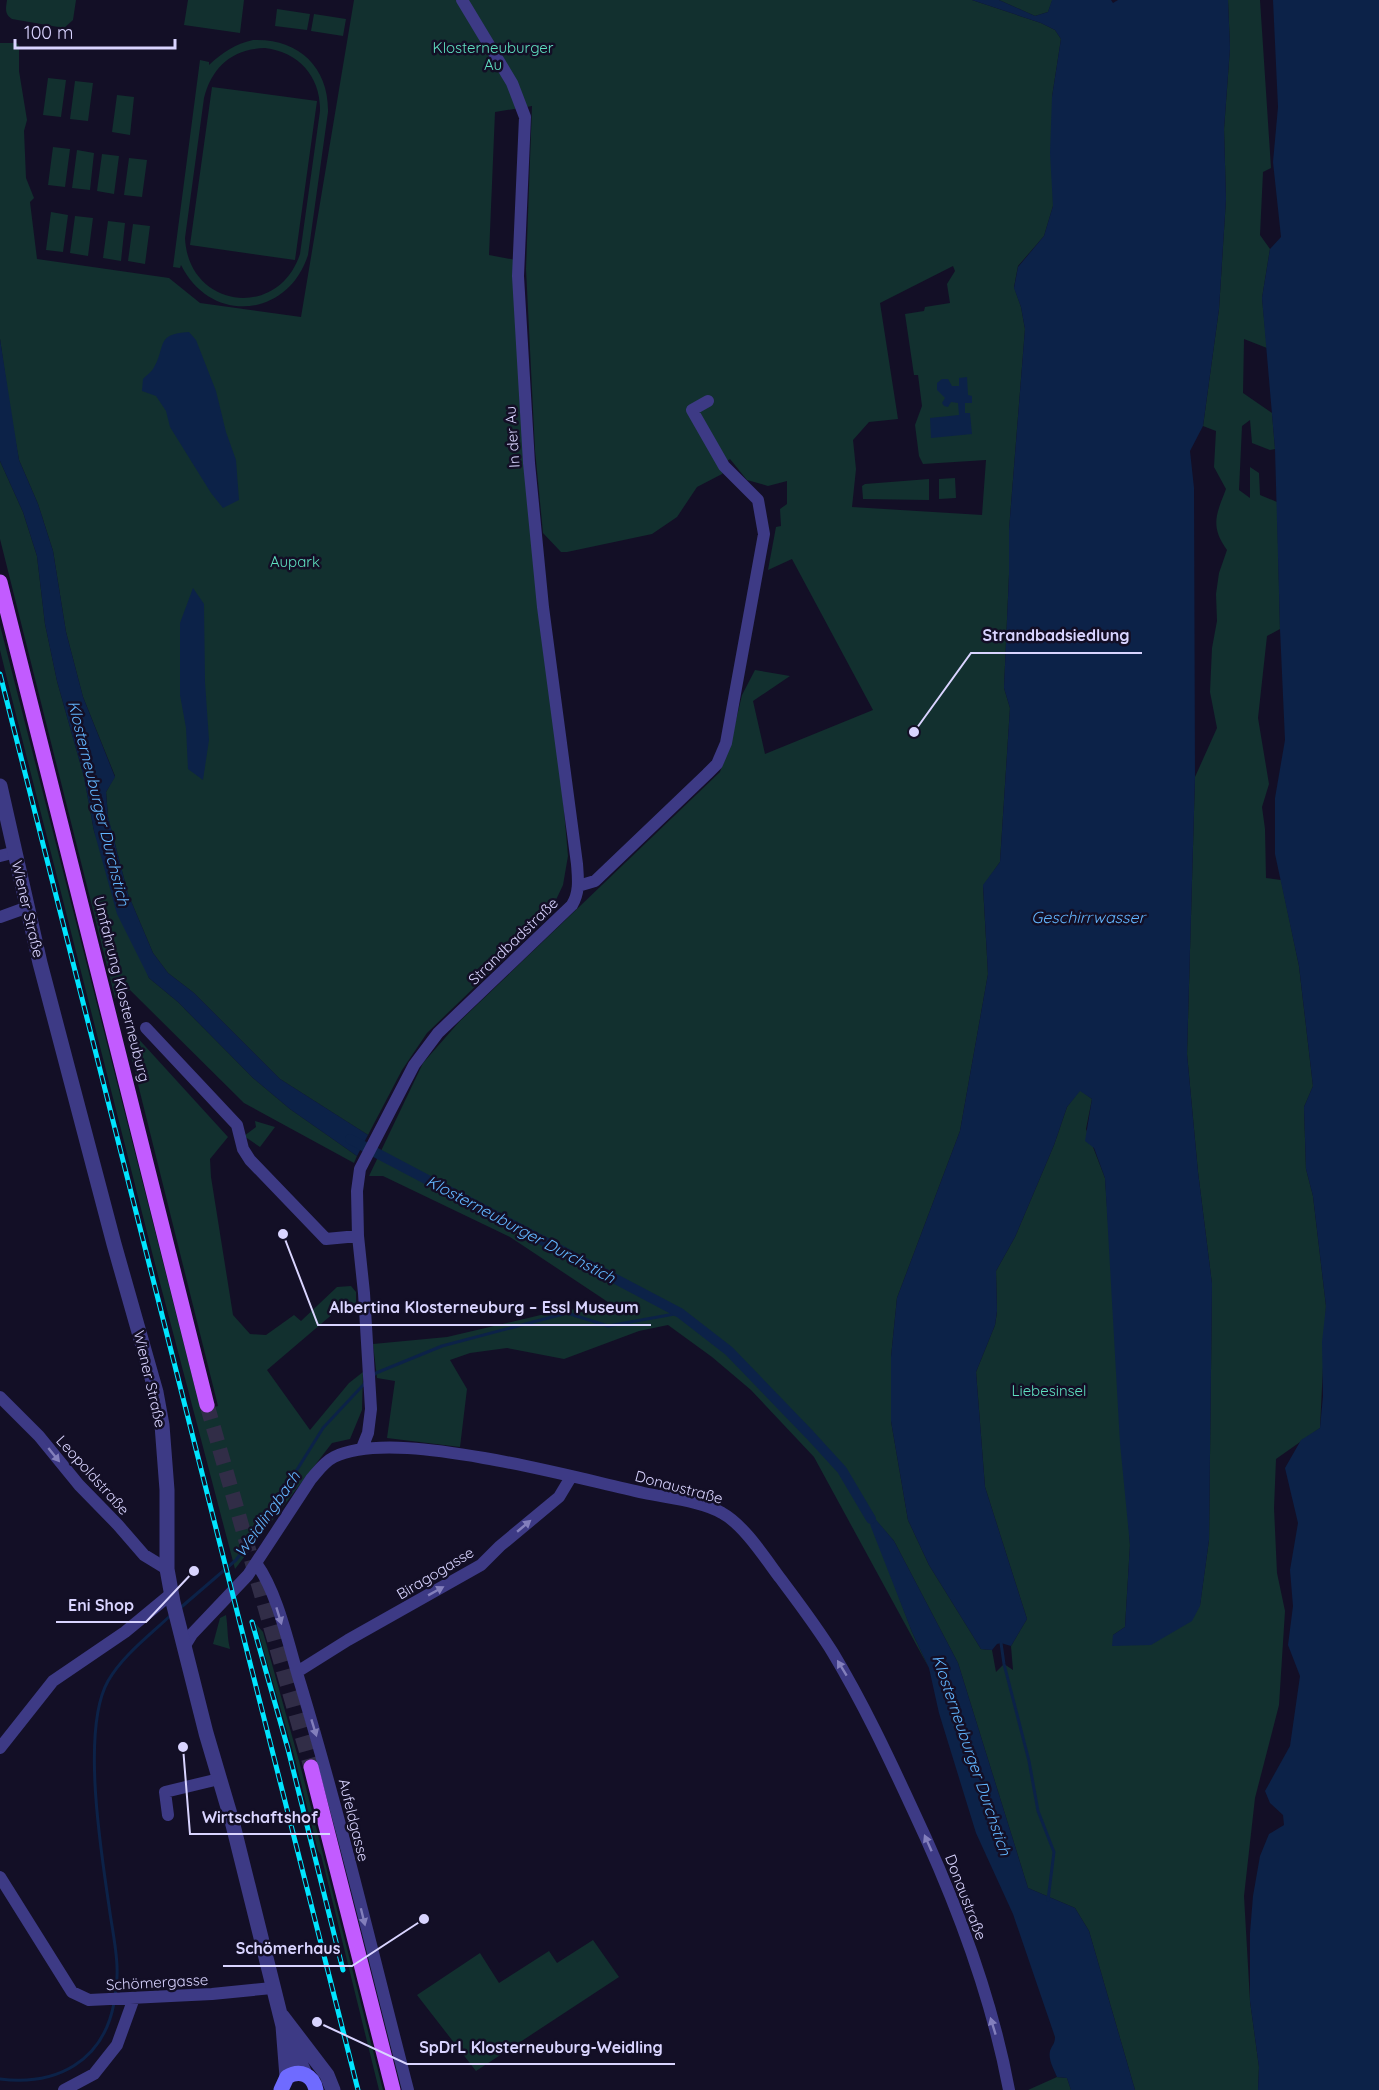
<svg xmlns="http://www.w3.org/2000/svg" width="1379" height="2090" font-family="Quicksand,sans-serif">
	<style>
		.green { fill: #12302f; fill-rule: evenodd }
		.water { fill: #0c2248 }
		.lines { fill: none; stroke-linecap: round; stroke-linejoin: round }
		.stream { stroke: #0c2248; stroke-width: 3 }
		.canal { stroke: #0c2248; stroke-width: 10 }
		.primary-tunnel { stroke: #312d47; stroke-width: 15; stroke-dasharray: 15 8; stroke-linecap: butt }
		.minor { stroke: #3d3a85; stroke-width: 12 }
		.tertiary { stroke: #3d3a85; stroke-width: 15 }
		.secondary { stroke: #6f6bff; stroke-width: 15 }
		.primary { stroke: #c25bff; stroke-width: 15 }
		.rail-casing { stroke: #00e5ff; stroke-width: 5 }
		.rail { stroke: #130f26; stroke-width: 3; stroke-dasharray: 9; stroke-linecap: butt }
		.oneway { fill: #837fbc }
		.labels { text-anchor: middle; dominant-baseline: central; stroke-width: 5; stroke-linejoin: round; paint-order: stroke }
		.park-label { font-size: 15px; fill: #5fe0c0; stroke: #130f26 }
		.street-label { font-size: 15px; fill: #d9d4ff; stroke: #130f26 }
		.water-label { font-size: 16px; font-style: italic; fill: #62b6ff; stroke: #130f26 }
		.leader { fill: none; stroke: #d9d4ff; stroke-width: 2 }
		.callout-dot { fill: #d9d4ff; stroke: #130f26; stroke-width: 2 }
		.callout-label { font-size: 16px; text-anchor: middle; font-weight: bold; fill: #d9d4ff; stroke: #130f26; stroke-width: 5; stroke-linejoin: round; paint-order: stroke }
	</style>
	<rect width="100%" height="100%" fill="#130f26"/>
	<path class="green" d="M7,0H76L73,20L64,28L12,19C4,14 6,8 7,0Z
		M188,0H244L240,33L184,25Z
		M354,0H972L1041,23L1055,30L1061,39L1052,97L1053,206L1044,236L1018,266L1014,287L1021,307L1025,329L1009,530V575L1004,688L1010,708L1000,862L983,886L988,974L960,1131L897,1298L891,1357V1421L908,1520L929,1565L981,1649L992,1650L996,1672L1004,1664L1013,1670L1011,1646L1027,1619L985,1487L976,1372L995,1325L997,1312L996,1271L1015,1237L1054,1145L1067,1107L1080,1090L1092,1099L1086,1129L1105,1178L1130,1545L1125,1627L1113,1635L1200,1605L1209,1540L1212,1284L1198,1172L1187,1054L1195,777L1217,728L1210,692L1212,648L1217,621L1216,594L1219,573L1227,550C1210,526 1216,515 1226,489L1214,467L1216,431L1203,426L1219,309L1226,199L1224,129L1230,48L1228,0H1260L1271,168L1263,172L1260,235L1270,249L1262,298L1267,348L1244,339L1243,393L1272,413L1275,449L1270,450L1252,443L1250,420L1242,426L1239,490L1250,498V467L1259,473L1260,495L1277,502L1280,629L1267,636L1258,718L1269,784L1262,807L1265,829L1266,878L1281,880L1299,966L1313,1086L1304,1107L1306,1169L1313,1196L1326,1306L1320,1428L1276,1459L1274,1508L1277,1573L1285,1611L1279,1705L1255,1798L1244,1896L1250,2001L1259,2067L1258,2090H1135L1089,1931L1075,1908L1028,1888L958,1663L894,1541L866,1509L912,1632L929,1668L814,1457L751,1390L712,1357L668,1325L639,1331L564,1359L507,1348L470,1353L450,1360L467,1389L460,1447L387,1438L395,1381L377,1378L373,1344L447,1337L566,1309L626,1314L510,1237L383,1176H369L423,1063L459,1022L720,772L732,737L742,695L755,670L790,676L753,701L765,754L873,710L792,559L768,570L776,527L781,526L780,509L787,504V481L768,486L747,480L730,459L721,465L724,471L722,474L697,487L677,517L652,534L567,552H561L543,533L535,450L526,269L532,106L495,112L489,255L516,260L568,856L563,885L554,904L538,926L427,1033L402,1070L368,1135L280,1079L194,993L168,973L153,953L128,894L108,817L106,792L115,776L83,697L66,632L53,551L38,504L19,460L11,417L0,339V43H17L19,46V71L27,120L24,131L26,178L34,198L30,202L37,259L169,278L200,303L301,317ZM953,266L955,271L947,284L950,303L925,307L924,311L905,314L914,375H918L922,406L915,425L919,456L923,464L986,460L982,515L852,507L856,469L853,440L869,422L898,419L880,303Z
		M999,0H1052V1L1048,12L1035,16Z
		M277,9L310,14L307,30L275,26Z
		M314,14L346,19L343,36L311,31Z
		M253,40C298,38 329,67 328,112L308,255C288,318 211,325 181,265L180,268L173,267L200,60L209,62V65C223,52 235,44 253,40ZM265,48C299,52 321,77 320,111L300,254C278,321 188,308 185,238L204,98C212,67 232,49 265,48Z
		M48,78L66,80L61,117L43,115Z
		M75,81L93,83L88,121L70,119Z
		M212,87L317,101L295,260L190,245Z
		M117,95L134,97L130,135L112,132Z
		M53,147L70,149L65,187L48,185Z
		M77,150L94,153L90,190L72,188Z
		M102,154L119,156L114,194L97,191Z
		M129,158L147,160L142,197L124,195Z
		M51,212L68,215L63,252L46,250Z
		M75,216L93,218L88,256L70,253Z
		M108,221L125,223L121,261L103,258Z
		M133,224L150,226L145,264L128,261Z
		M0,461L23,512L37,556L45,624L57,681L84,777L94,831L149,978L178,1002L253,1078L290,1109L357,1156L354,1163L244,1103L130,990L115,998L0,539Z
		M955,478L956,498L939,499V479Z
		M929,479V500L863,499L862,486L865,484Z
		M0,625L201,1411L218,1406L128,1044L135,1035L228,1137L210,1159L211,1177L233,1315L250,1334L266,1335L294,1315L301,1321L337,1287L351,1286L356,1292V1306L335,1312L267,1370L310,1430L349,1383L363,1372L362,1410L350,1439L332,1443L235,1569L155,1264L11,695L0,650Z
		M255,1121L275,1127L260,1147L244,1136L256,1127Z
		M226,1615C228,1627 227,1637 230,1649L213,1644L220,1618Z
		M256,1624L263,1632L301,1768L383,2090H379L321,1855L318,1851L294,1755Z
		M593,1940L619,1977L476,2071L417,1995L480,1953L499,1983L549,1951L557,1963Z
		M1057,2077L1067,2078L1071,2090H1028Z"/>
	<path class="water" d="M972,0H999L1035,16L1048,12L1052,0H1111L1113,3L1118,0H1228L1230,48L1224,129L1226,199L1219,309L1203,426L1190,451L1194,488L1195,777L1187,1054L1198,1172L1212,1284L1209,1540L1200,1606L1192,1621L1151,1645L1112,1646L1113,1635L1125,1627L1130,1545L1120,1443L1105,1178L1094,1148L1085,1141L1092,1099L1080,1091L1067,1107L1054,1145L1015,1237L996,1271L997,1311L995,1325L976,1372L985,1487L1027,1619L1011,1646L1001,1643L997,1644L992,1650L981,1649L929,1565L908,1520L891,1421V1357L897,1298L960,1131L988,974L983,885L1000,862L1010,708L1004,688L1009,575V530L1025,329L1021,307L1014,288L1018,267L1044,236L1053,206L1050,153L1052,97L1061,39L1055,30L1041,23Z
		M1273,0H1379V2090H1258L1259,2067L1250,2001V1933L1253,1896L1260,1856L1269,1834L1284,1825L1283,1815L1270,1803L1265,1791L1290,1746L1300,1676L1288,1645L1293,1606L1290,1570L1298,1523L1285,1468L1301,1440L1320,1428L1323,1396L1322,1342L1326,1306L1313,1196L1306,1169L1304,1107L1313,1086L1299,966L1275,854V798L1285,740L1280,629L1275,449L1262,298L1270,249L1281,237L1273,162L1278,107Z
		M189,332L196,340L216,391L226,432L236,460L239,500L223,508L211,493L170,427L166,411L156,396L142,391L143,379C146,376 151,372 153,369C167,347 154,334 189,332Z
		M0,339L19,460L38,504L53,551L66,632L83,697L115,777L106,792L108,817L128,894L153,953L168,973L194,993L280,1079L368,1135L357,1156L290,1109L253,1078L178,1002L149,978L117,914L94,831L84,777L57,681L45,624L37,556L23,512L0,461Z
		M967,377L968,395L972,396V403H965V413H970L972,434L931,438L930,418L959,415L958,403L951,402L948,407L944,406L942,403L945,398L937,390V383L942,379H948L952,386H959V378Z
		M193,588L204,604L205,682L209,740L203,780L188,769L186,728L180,695V623Z
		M866,1508L894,1541L958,1663L1028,1888L1075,1908L1089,1931L1135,2090H1071L1067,2078L1057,2077C1054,2069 1048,2060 1050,2051C1052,2045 1055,2044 1055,2037L1013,1914L976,1833L939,1713L929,1668L912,1632L871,1527Z"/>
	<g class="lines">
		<path class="stream" d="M373,1376L376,1373L442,1346L567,1313L608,1326L680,1313
			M179,1609L236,1560L262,1526L323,1428L366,1382
			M1001,1643L1004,1664L1029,1761L1038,1811L1054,1852L1048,1900
			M115,1996C121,1966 113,1936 109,1906C101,1851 81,1729 108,1681C123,1655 150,1635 171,1615
			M0,2079C56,2086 103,2062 114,2003"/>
		<path class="canal" d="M350,1139L680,1313L729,1351L810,1435L842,1470L871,1519"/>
		<path class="primary-tunnel" d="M207,1405L311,1767"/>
		<path class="minor" d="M0,856L16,852
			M578,886L595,881L707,774L717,764L726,743L764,534L758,500L724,466L692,410L708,401
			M0,917L28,907
			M146,1028L237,1125L243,1149L250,1160L326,1239L358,1236
			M0,1397L39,1436L79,1485L118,1525L144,1555L167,1569
			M362,1448L368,1433L371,1409L364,1293L358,1236L357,1191L360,1169L414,1065L438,1033L572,905C580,892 578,878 577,864L543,607L529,463L518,276L525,117L512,83L462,0
			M256,1563C279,1595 289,1648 301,1686C341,1819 373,1955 408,2090
			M184,1647L192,1634L248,1575L311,1479C318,1471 324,1462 334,1457C371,1439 444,1451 484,1458C538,1467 591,1481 644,1493C667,1498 702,1501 722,1513C744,1525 765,1558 780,1578C798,1602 817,1627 833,1653C863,1703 888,1756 912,1808C954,1897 991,1993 1009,2090
			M297,1672L348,1640L481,1565L500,1546L559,1497L571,1477
			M0,1748L53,1681L125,1632L171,1594
			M168,1815L165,1792L219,1779
			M0,1877L72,1992L89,2000L212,1994L272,1988
			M64,2090L94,2074L117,2045L134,1998"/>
		<path class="tertiary" d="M0,786L40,963L114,1244L156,1392L162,1425L167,1490V1569L173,1602L206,1733L232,1821L283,2026L287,2077
			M282,2016L327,2075L333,2090
			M288,2037L305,2074"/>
		<path class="secondary" d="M281,2090L287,2077C300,2069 313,2075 316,2090"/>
		<path class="primary" d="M0,582L207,1405
			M311,1767L393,2090"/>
		<defs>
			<path id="rail" d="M0,674L358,2090
				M252,1622L288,1749L343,1970"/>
		</defs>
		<use href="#rail" class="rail-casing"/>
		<use href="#rail" class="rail"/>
	</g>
	<defs><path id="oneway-solid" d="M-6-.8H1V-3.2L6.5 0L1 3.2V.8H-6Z" transform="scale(1.5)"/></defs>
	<g class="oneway">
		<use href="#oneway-solid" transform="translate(54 1455) rotate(51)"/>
		<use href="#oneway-solid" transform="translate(524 1526) rotate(-40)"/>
		<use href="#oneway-solid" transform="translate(436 1591) rotate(-29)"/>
		<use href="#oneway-solid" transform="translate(279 1616) rotate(73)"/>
		<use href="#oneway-solid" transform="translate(842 1668) rotate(-121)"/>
		<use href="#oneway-solid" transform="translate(314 1728) rotate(73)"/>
		<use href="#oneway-solid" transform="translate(928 1843) rotate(-114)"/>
		<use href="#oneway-solid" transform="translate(363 1917) rotate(76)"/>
		<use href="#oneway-solid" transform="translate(993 2026) rotate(-107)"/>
	</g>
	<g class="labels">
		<g class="park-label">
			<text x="493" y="47">Klosterneuburger<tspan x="493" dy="17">Au</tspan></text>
			<text x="295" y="561">Aupark</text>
			<text x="1049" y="1390">Liebesinsel</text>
		</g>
		<g class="street-label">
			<text transform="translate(512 437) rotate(-94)">In der Au</text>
			<text transform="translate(28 909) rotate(77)">Wiener Straße</text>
			<text transform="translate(513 941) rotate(-44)">Strandbadstraße</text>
			<text transform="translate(122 989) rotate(76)">Umfahrung Klosterneuburg</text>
			<text transform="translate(150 1379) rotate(77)">Wiener Straße</text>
			<text transform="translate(93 1475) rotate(48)">Leopoldstraße</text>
			<text transform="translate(679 1487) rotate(15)">Donaustraße</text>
			<text transform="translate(435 1573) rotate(-31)">Biragogasse</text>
			<text transform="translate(354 1820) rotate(76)">Aufeldgasse</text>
			<text transform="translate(966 1897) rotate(69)">Donaustraße</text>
			<text transform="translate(157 1982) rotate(-3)">Schömergasse</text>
		</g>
		<g class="water-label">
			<text transform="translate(99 803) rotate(76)">Klosterneuburger Durchstich</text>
			<text x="1088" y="917">Geschirrwasser</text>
			<text transform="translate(521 1229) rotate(28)">Klosterneuburger Durchstich</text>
			<text transform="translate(267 1514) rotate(-55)">Weidlingbach</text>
			<text transform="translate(972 1755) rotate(71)">Klosterneuburger Durchstich</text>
		</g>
	</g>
	<path class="leader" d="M914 732L971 653H1142M283 1234L318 1325H651M194 1571L146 1622H56M183 1747L190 1834H330M424 1919L352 1966H223M317 2022L407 2064H675"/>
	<g class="callout-dot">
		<circle cx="914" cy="732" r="6"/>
		<circle cx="283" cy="1234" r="6"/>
		<circle cx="194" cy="1571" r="6"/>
		<circle cx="183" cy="1747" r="6"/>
		<circle cx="424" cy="1919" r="6"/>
		<circle cx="317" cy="2022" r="6"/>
	</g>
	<g class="callout-label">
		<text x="1056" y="641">Strandbadsiedlung</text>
		<text x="484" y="1313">Albertina Klosterneuburg – Essl Museum</text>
		<text x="101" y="1611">Eni Shop</text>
		<text x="260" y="1823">Wirtschaftshof</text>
		<text x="288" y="1954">Schömerhaus</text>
		<text x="541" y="2053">SpDrL Klosterneuburg-Weidling</text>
	</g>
	<path d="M15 39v9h160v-9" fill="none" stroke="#d9d4ff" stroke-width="3"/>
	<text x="24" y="39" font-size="18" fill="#d9d4ff" stroke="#130f26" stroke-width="4.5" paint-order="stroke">100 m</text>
</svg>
